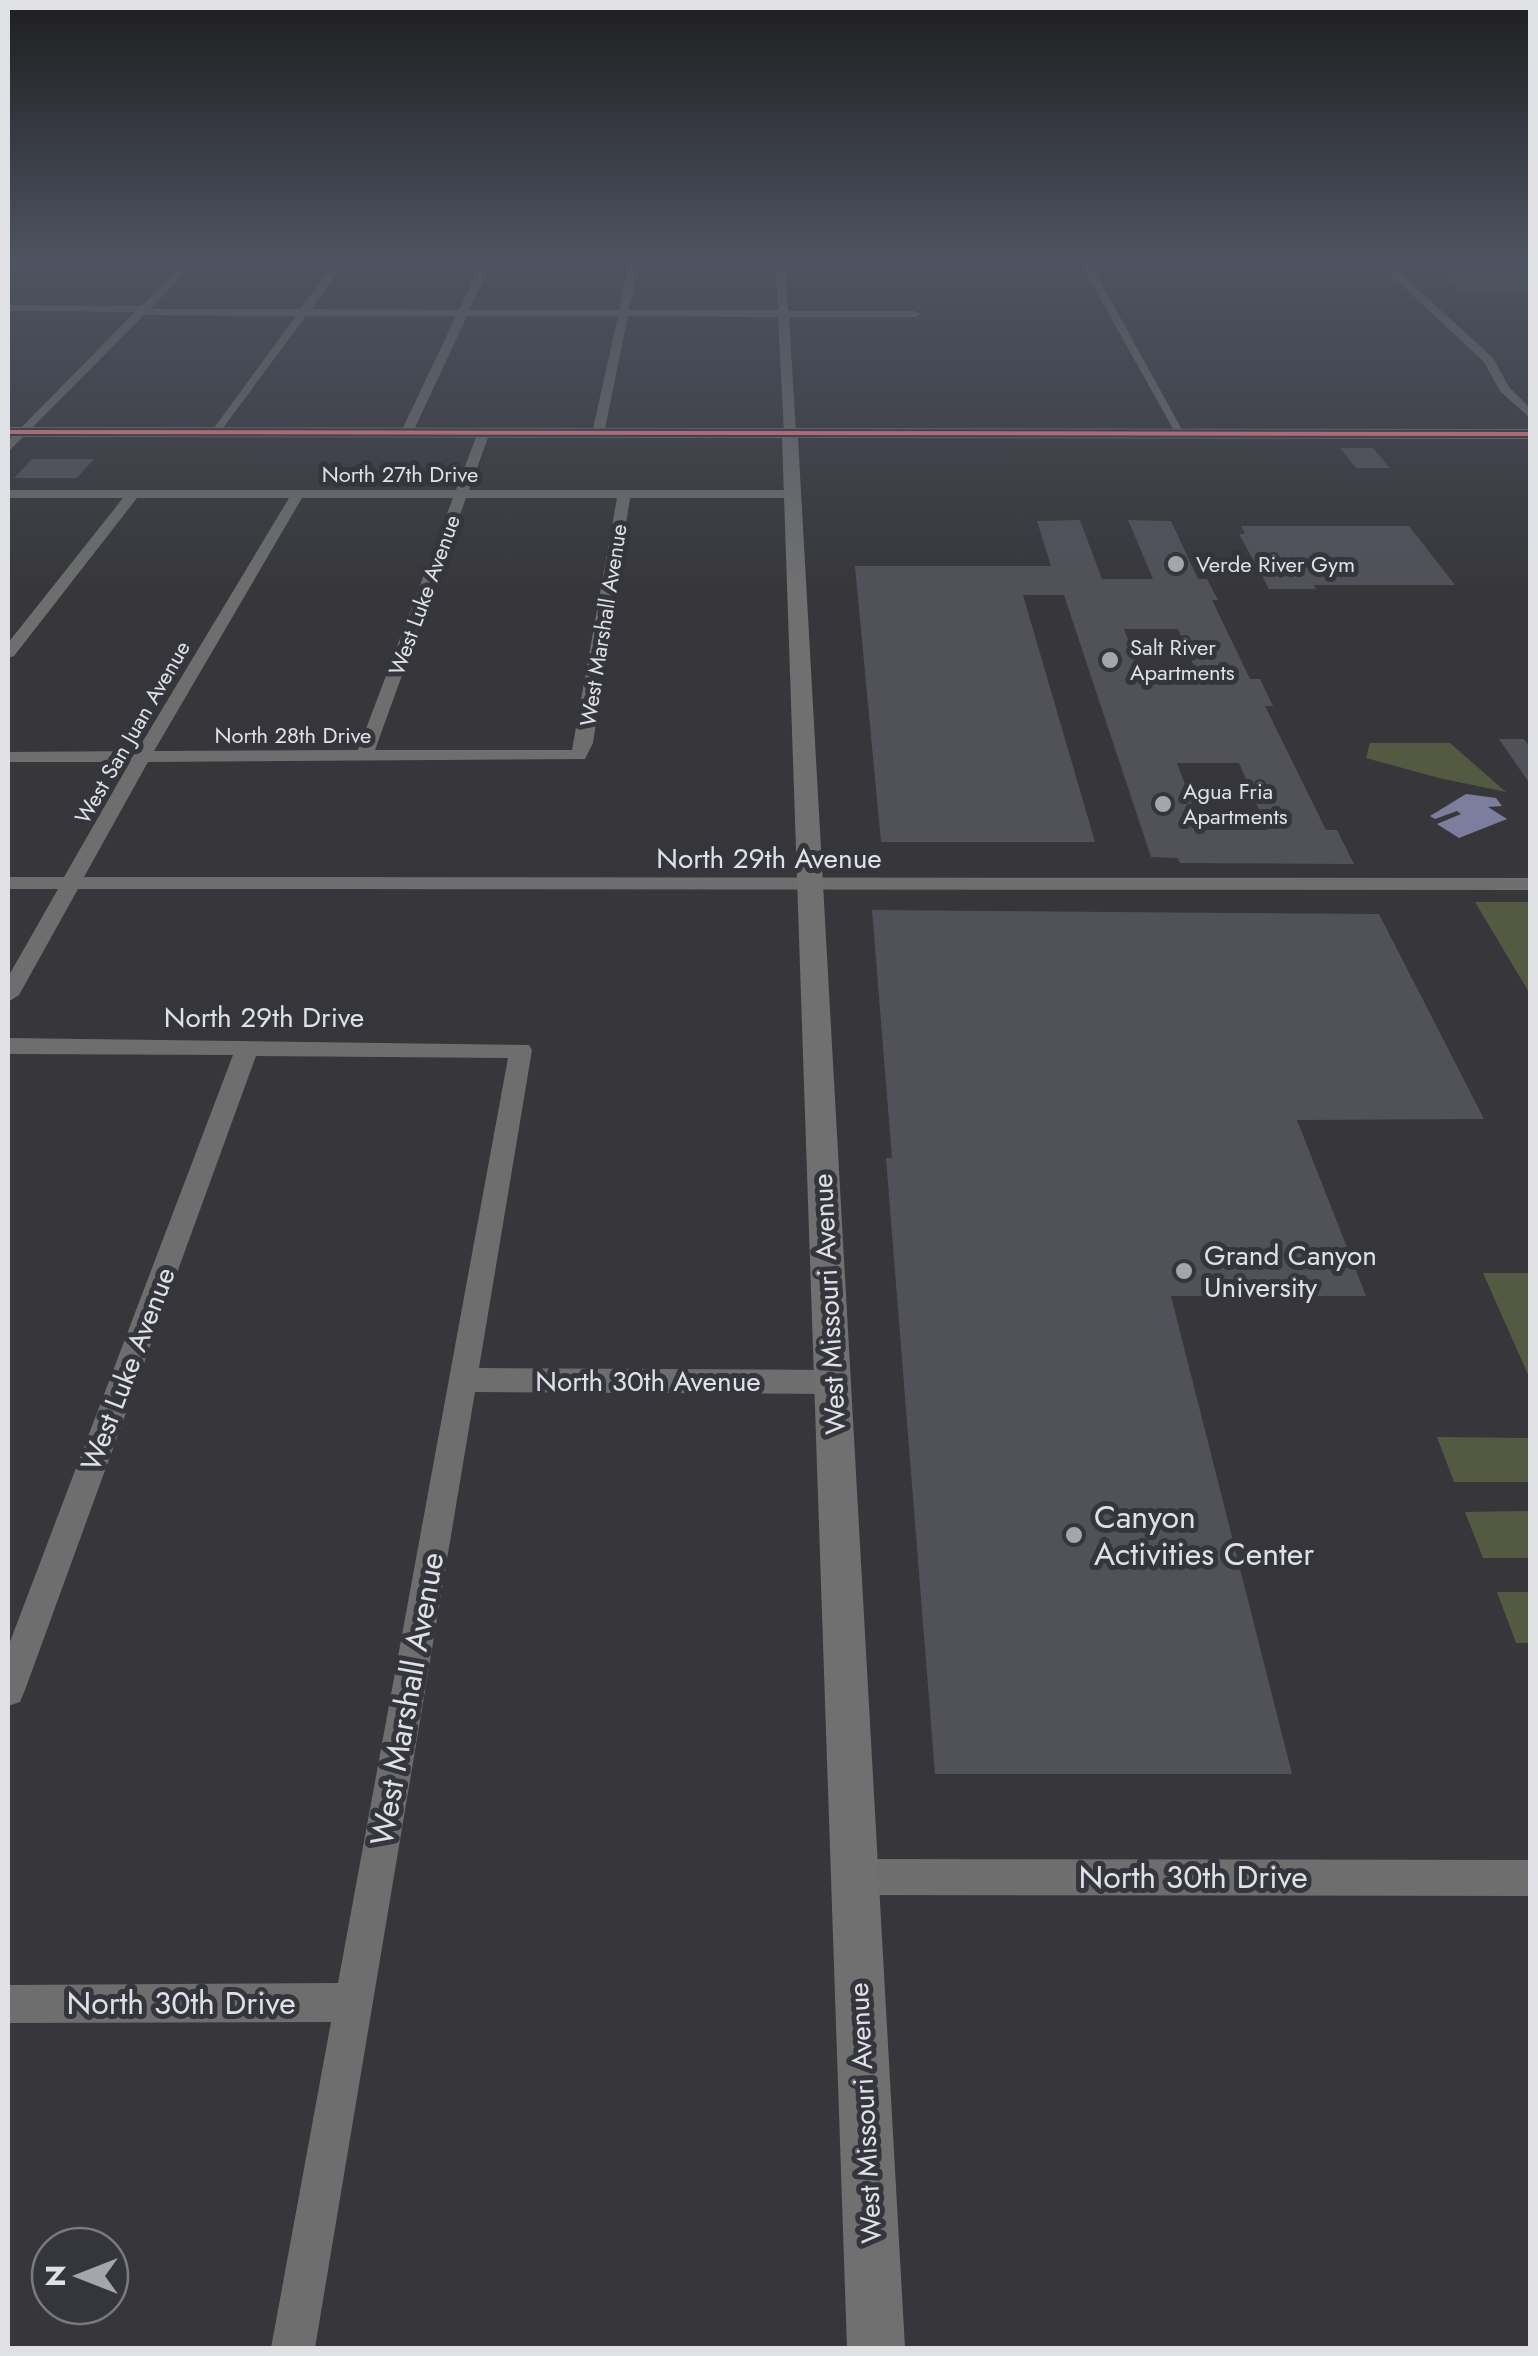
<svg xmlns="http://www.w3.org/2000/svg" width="1538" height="2356" font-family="Jost,sans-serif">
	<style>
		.green { fill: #545a41 }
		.water { fill: #7d7d9d }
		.building { fill: #515159; fill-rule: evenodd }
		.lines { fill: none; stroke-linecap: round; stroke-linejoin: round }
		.street { fill: #6d6e6d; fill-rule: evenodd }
		.secondary { fill: #707071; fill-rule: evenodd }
		.bus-1-casing { stroke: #35353d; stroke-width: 8 }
		.bus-1 { stroke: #ff808d; stroke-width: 4 }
		.poi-dot { fill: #a5a6aa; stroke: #35353d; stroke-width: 4 }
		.labels { text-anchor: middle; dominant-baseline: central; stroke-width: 10; stroke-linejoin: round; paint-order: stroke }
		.far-street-label { font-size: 22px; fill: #e0e1e5; stroke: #35353d }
		.far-poi-label { font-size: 22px; fill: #e0e1e5; stroke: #35353d; text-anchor: start }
		.street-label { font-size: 28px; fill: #e0e1e5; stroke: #35353d }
		.poi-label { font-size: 28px; fill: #e0e1e5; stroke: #35353d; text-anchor: start }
		.near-poi-label { font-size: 32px; fill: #e0e1e5; stroke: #35353d; text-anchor: start }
		.near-street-label { font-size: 32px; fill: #e0e1e5; stroke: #35353d }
	</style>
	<rect width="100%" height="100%" fill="#37373b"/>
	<path class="green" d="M1370,743H1450L1506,792L1439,778L1366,758Z
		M1475,902H1530V994Z
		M1483,1273H1530V1379Z
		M1437,1437L1530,1438V1482H1454Z
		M1530,1511V1558H1483L1465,1512Z
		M1497,1592H1530V1643H1516Z"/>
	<path class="water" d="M1466,794L1496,798L1502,806L1488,807L1507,819L1459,838L1437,824L1461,814L1457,811L1435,819L1430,816Z"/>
	<path class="building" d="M1424,259H1530V293H1464Z
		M1340,448H1373L1390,468H1356Z
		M32,459H94L77,478H14Z
		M1080,520L1102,579H1153L1128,520L1171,521L1198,579H1207L1218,600H1212L1250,679H1260L1273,706H1265L1326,830H1337L1354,864L1180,863L1178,858L1151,857L1064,595H1023L1095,842H881L855,566H1051L1037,521ZM1124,629H1178L1200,680H1143ZM1177,763H1239L1268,830H1202Z
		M1241,526H1409L1455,585H1314L1316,589H1269L1239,534H1245Z
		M1499,739H1524L1530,747V784Z
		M872,910L1379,914L1484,1119L1297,1120L1366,1296H1171L1292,1774H935L886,1158H892Z"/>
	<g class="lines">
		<path class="street" d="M187,259H198L150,309H300L337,259H347L311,309L459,310L483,259H493L469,310H619L630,259H640L629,310H778L775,259H785L788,311H915L920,314L915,317H789L796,433L790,437L784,433L778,317L628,316L604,433L598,437L592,433L618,316H467L413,432L407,436L401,432L456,316H306L217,436L211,432L296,316L144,315L8,452V441L135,312L8,311V305L141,306L176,271H8V265H182Z
			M1078,259H1088L1186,437L1176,434Z
			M1374,259H1385L1493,358L1509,387L1530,408V418L1500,391L1484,362Z
			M484,428L490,432L469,490H792L799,494L792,498H630L593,743L585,759L148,762L84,877L1530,878V890L78,889L19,995L8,1002V977L58,889H8V877H64L130,762H8V752L137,751L289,498H137L14,656L8,658V643L123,498H8V490H456L478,432ZM302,498H453L358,750L154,751ZM466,498H617L572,750H375Z
			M8,1038L529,1045L532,1050L479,1368L833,1370L843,1374L847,1382L843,1390L833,1394L475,1392L315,2348H271L331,2022L8,2023V1985L338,1983L508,1058L256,1056L25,1690L20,1702L8,1706V1647L233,1055L8,1054Z
			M855,1859L1530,1860V1896L855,1895L842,1890L837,1877L842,1864Z"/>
		<path class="secondary" d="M8,427L1530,429V439L798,438L905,2348H847L782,438L8,437Z"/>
		<defs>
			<path id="bus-1" d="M8,432L1530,434"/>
		</defs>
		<use href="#bus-1" class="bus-1-casing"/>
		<use href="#bus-1" class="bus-1"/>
	</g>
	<linearGradient id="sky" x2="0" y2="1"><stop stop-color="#1e1e20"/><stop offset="0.44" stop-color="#4d5360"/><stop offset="1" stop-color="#4d5360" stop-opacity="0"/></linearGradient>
	<rect width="1538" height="589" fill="url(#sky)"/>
	<g class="poi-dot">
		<circle cx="1176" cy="564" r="10"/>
		<circle cx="1110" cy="660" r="10"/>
		<circle cx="1163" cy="804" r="10"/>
		<circle cx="1184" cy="1271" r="10"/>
		<circle cx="1074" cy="1535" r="10"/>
	</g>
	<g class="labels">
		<g class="far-street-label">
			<text x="400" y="474">North 27th Drive</text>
			<text transform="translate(424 595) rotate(-70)">West Luke Avenue</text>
			<text transform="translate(603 625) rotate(-81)">West Marshall Avenue</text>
			<text transform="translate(132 732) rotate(-60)">West San Juan Avenue</text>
			<text x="293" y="735">North 28th Drive</text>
		</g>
		<g class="far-poi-label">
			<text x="1196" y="564">Verde River Gym</text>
			<text x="1130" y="647">Salt River<tspan x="1130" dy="25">Apartments</tspan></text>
			<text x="1183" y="791">Agua Fria<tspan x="1183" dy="25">Apartments</tspan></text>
		</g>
		<g class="street-label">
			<text x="769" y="858">North 29th Avenue</text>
			<text x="264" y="1017">North 29th Drive</text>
			<text transform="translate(829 1304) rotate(-93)">West Missouri Avenue</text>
			<text transform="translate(128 1369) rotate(-69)">West Luke Avenue</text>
			<text x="648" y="1381">North 30th Avenue</text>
			<text transform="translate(865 2113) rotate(-93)">West Missouri Avenue</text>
		</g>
		<g class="poi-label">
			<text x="1204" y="1255">Grand Canyon<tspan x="1204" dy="32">University</tspan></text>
		</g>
		<g class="near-poi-label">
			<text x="1094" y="1517">Canyon<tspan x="1094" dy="37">Activities Center</tspan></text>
		</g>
		<g class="near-street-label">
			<text transform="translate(407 1699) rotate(-80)">West Marshall Avenue</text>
			<text x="1193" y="1877">North 30th Drive</text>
			<text x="181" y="2003">North 30th Drive</text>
		</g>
	</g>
	<rect width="1538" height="2356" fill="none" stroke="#e0e1e5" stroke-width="20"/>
	<g transform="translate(80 2276) rotate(270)"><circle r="48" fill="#35353d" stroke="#797a80" stroke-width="2.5"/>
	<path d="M0-8L18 38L0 25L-18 38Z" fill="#a5a6aa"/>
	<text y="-15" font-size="28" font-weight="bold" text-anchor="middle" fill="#e0e1e5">N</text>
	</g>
</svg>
